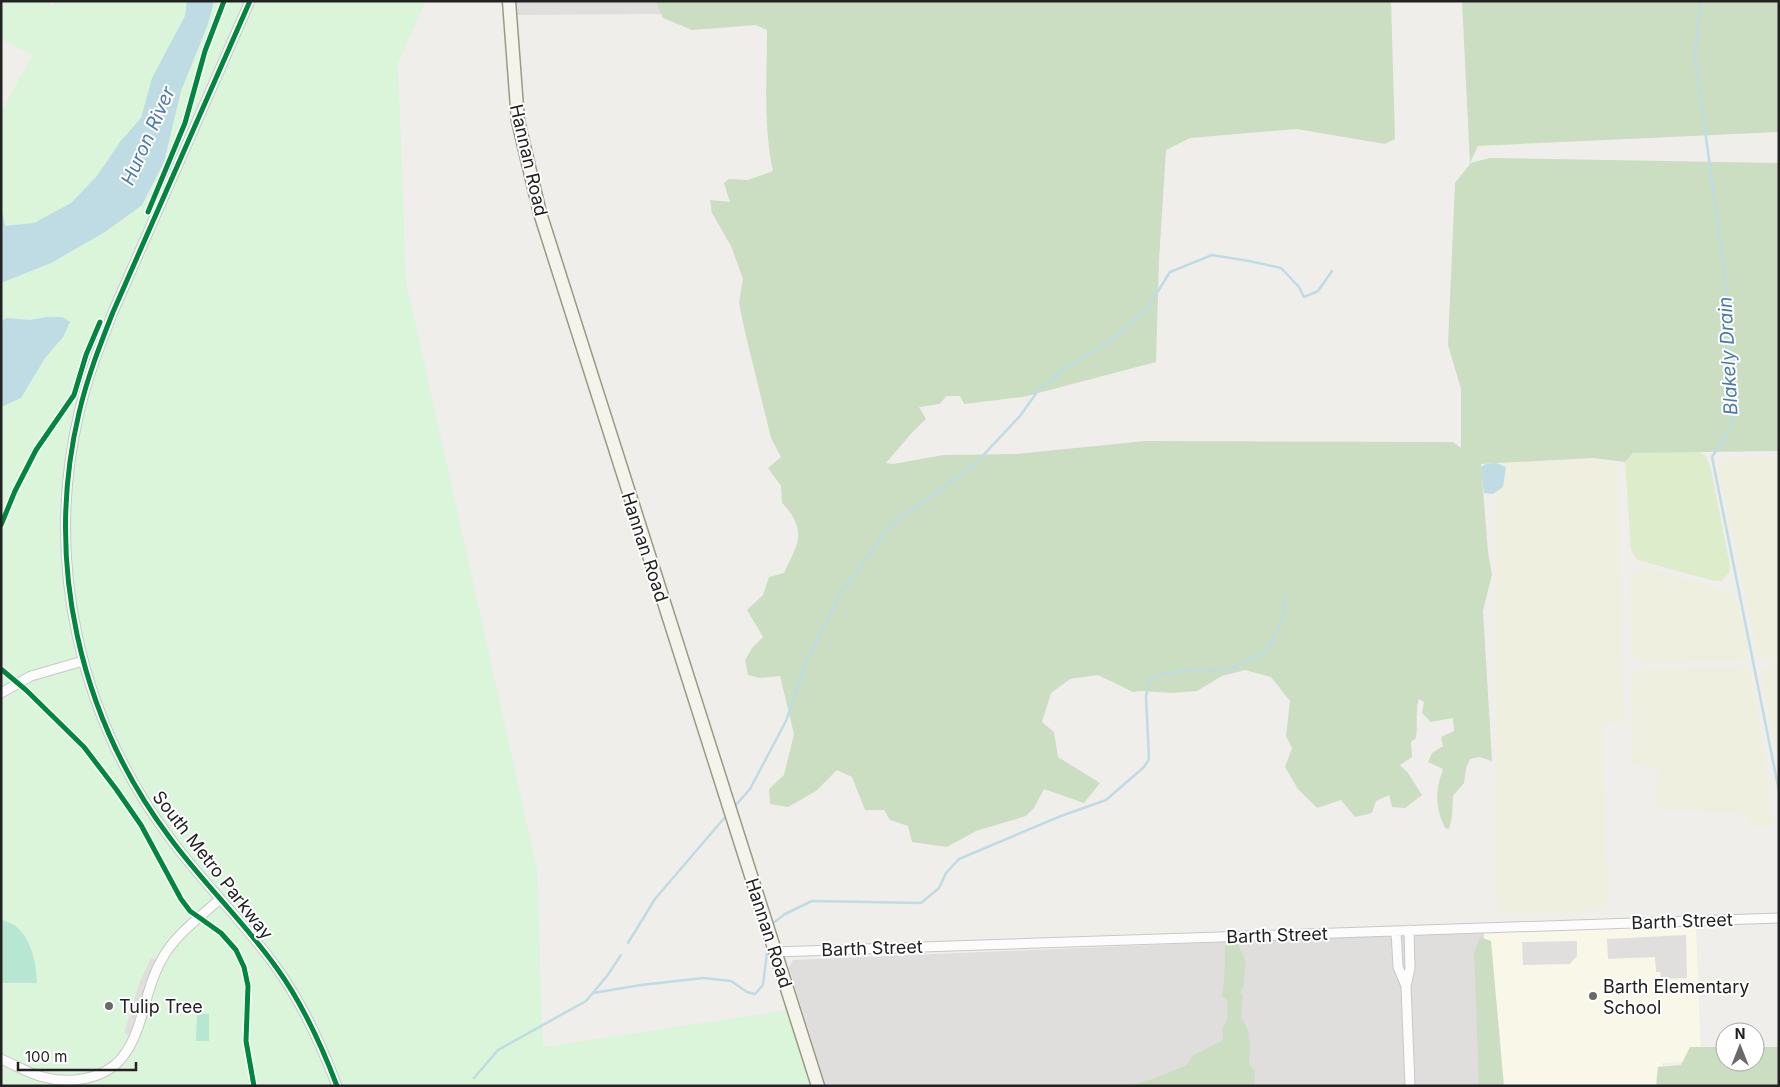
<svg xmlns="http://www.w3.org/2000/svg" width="1780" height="1087" font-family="Inter,sans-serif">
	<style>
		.residential { fill: #dfdedc }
		.education { fill: #f8f7e8 }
		.farmland { fill: #efefdf }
		.grass { fill: #ddeccb }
		.forest { fill: #cbdec1 }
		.park { fill: #daf5da }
		.pitch { fill: #b7e6d2 }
		.parking { fill: #e0dfde }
		.water { fill: #bfdbe3 }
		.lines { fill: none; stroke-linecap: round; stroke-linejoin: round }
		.stream { stroke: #bfdbe3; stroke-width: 2.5 }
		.street-casing { stroke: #c9c8c7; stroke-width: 11 }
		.secondary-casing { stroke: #999a82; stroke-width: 15 }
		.street { stroke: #fdfcfc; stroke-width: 9 }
		.secondary { stroke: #f4f4ed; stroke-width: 12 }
		.cycleway-casing { stroke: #fff; stroke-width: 8 }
		.cycleway { stroke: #00873e; stroke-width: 5 }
		.poi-dot { fill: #6a6968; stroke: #fff; stroke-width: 2 }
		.labels { text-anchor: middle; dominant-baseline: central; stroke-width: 4; stroke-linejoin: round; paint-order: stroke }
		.street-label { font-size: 18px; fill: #222; stroke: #fff }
		.poi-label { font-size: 18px; fill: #222; stroke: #fff; text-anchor: start }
		.water-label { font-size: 19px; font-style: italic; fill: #4a7aab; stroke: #fff }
	</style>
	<rect width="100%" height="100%" fill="#f0eeeb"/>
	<path class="residential" d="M516,1H808L809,13L516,15Z
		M1484,931L1491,1086H826L789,968L793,960Z"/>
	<path class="education" d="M1696,923L1701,1061L1662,1063L1663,1086H1491L1484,931Z"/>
	<path class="farmland" d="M1779,457V657L1759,658L1718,468L1724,460L1731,458Z
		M1594,458L1611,462L1617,468L1618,477L1624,722L1602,724L1608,904L1599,910L1533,913H1513L1500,911L1497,907L1496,874V463Z
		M1640,568H1648L1732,593L1739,606L1749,654L1746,660L1645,663L1638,660L1632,649L1629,581L1632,574Z
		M1779,662V766L1760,668L1770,667V663Z
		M1745,666L1751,670L1762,737L1774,827H1752L1748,816L1744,814L1657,810L1658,766L1643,767L1632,764L1630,683L1634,673L1646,669Z"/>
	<path class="grass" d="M1700,452L1706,457L1710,465L1730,566L1729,573L1721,581H1714L1638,560L1631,550L1625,462L1633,453Z"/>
	<path class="forest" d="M656,1H1391L1395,139L1385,144L1297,129L1190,138L1166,150L1159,260L1156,362L1023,397L964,404L960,396H946L940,404L919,407L926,419L909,436L886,463L893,464L944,455L1016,454L1145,441L1453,442L1461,448V389L1448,345L1455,183L1470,164L1462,1H1779V132L1478,146L1470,163L1490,158L1779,163V451L1633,453L1625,462L1593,458L1481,464L1488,552L1492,574L1483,611L1492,761L1479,757L1470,759L1466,768L1464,783L1453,796L1452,817L1449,829L1445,828C1435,806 1435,792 1443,769L1428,762L1432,753L1443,746L1441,737L1454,731L1453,718L1431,722L1422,713L1424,702L1419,699C1415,710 1418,725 1416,738L1411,742L1412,757L1400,765L1408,773L1422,795L1405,808L1392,807L1389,795L1376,801L1372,813L1355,817L1341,800L1317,808L1298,789L1285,767L1292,748L1286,736L1290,701L1271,677L1245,670L1222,676L1197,691L1171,693L1141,691L1133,692L1098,675L1070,679L1051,693L1042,722L1054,732L1058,757L1100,783L1084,803L1044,789L1034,808L1026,816L976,831L947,847L912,842L908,826L890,820L884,810H865L852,777L837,770L816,791L788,807L770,804L769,789L784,775L794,734L780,676L759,678L748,675L745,660L752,648L763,637L747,610L763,595L769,577L784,573C788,564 797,548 798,539C800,526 791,511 782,503L781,486L768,468L781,457L771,438L744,328L739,303L743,279L731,246L712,213L710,200L730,202L724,183L729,179L748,180L773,171C763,125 767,77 767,30L756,25L692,30L663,18Z
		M1480,937L1491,941L1504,1086H1479L1474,953Z
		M1232,942L1238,943L1246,963L1243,989L1241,992L1243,996L1241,1016L1248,1030L1250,1049L1249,1064L1255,1071L1254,1086H1129L1150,1080L1187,1065L1192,1056L1223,1040L1222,1028L1227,1021V1000L1222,997C1225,979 1225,963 1225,946Z
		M1690,1047H1725V1062H1755V1047H1779V1086H1656L1658,1067L1681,1065Z"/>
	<path class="park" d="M1,1H43L53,6L56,1H426L398,63L406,281L537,869L543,1047L788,1010L812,1086H1V112L32,55L1,39Z"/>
	<path class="pitch" d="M1,920C29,925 36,959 37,983H1Z
		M197,1013L209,1014V1041H196Z"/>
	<path class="parking" d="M1686,935L1687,978L1661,979L1660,972H1656L1655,957L1608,959L1607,939Z
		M1577,941V956L1570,964L1523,965L1522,942Z
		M151,958L165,963L156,985L138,1039L124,1033L140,981Z"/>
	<path class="water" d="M187,1H214L208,24L181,91L164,162L142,205L105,232L51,263L1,283V206L5,226L34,223L71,203L97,176L120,142L141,118L152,78L185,16Z
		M46,317H62L70,322L63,337L45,358L21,398L1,407V321L7,318L30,320Z
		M1496,463L1506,467L1503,487L1493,494L1484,493L1481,467L1486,464Z"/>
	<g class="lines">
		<path class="stream" d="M1701,1L1695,56L1725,278L1731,379L1732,427L1712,457L1779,791
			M734,807L750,789L786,721L805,665L841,593L889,527L974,465L1020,416L1037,392L1064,369L1109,342L1148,307L1170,272L1212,255L1249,261L1281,268L1299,287L1304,297L1318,291L1332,271
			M772,924L785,914L812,901L921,903L939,888L946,873L959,859L1061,816L1106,800L1144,767L1149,759L1146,697L1149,680L1161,674L1193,670L1230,669L1267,651L1283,618L1284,597
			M628,943L655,899L726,816
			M593,993L641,985L703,978L731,981L747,992L755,994L763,985L768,944
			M474,1078L498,1050L586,1001L607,976L621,955"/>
		<defs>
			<path id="street" d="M250,1L113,312C100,345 87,378 79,413C44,561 79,717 170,838C203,883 244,922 276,967C303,1004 321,1044 337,1086
				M1,693L31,676L83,661
				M1409,930L1410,968L1406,986L1410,1086
				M1396,931L1398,967L1406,986
				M775,952L1779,918
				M1,1059C15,1065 28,1073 43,1077C68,1084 102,1080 120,1060C128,1051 133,1041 137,1030C146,1006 149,981 162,959C175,935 200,917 220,899"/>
			<path id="secondary" d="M509,1L518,121L540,213L818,1086"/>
		</defs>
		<use href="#street" class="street-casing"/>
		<use href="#secondary" class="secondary-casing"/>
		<use href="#street" class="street"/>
		<use href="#secondary" class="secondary"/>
		<defs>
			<path id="cycleway" d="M250,1L113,312C100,345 87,378 79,413C44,561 79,717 170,838C203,883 244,922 276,967C303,1004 321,1044 337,1086
				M148,212L185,123L205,51L224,1
				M1,525L15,491L36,450L74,395L86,355L100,322
				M1,669L26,690L84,747L116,789L141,825L181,899L190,911L221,933L236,950L244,967L248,986L246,1041L254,1086"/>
		</defs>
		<use href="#cycleway" class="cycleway-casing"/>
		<use href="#cycleway" class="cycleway"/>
	</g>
	<g class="poi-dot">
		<circle cx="1593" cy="996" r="5"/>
		<circle cx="109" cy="1006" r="5"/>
	</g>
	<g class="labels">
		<g class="street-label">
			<text transform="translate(529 160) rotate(77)">Hannan Road</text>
			<text transform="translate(645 547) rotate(72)">Hannan Road</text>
			<text transform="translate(213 865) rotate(52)">South Metro Parkway</text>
			<text transform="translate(1682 921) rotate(-2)">Barth Street</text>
			<text transform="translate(769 933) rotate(72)">Hannan Road</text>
			<text transform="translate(1277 935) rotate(-2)">Barth Street</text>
			<text transform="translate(872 948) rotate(-2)">Barth Street</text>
		</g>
		<g class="poi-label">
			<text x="1603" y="986">Barth Elementary<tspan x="1603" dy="21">School</tspan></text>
			<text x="119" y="1006">Tulip Tree</text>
		</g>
		<g class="water-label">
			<text transform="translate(148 136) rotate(-66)">Huron River</text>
			<text transform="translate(1728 356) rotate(-93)">Blakely Drain</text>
		</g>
	</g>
	<rect width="1780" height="1087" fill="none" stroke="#222222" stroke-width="5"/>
	<g transform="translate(1740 1047)"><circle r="24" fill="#ffffff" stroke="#a7a7a7"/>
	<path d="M0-4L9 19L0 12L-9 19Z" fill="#6a6968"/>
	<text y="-8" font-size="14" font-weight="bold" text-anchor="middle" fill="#222222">N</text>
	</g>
	<path d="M18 1062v8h118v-8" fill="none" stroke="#222222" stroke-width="2.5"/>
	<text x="25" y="1062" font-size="15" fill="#222222" stroke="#ffffff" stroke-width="4" paint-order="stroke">100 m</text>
</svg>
